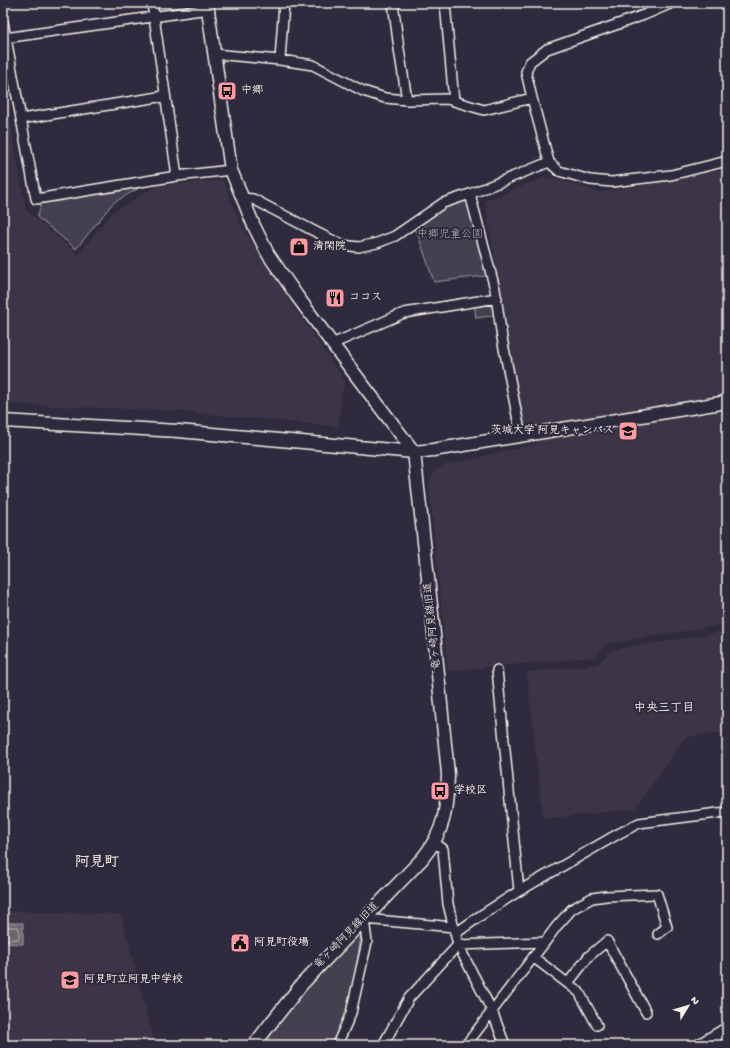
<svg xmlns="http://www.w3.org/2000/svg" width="730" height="1048" font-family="'Gochi Hand','Klee One',sans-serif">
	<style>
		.built { fill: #3b3647 }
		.green { fill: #454050; stroke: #9c989c }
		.water { fill: #6a6670; stroke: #a19ea0 }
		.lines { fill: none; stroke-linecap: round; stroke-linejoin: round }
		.shore { stroke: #bdb9b8; stroke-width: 1 }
		.street-casing { stroke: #f4f1e8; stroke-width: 12 }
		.secondary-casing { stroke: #f4f1e8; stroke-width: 15 }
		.street { stroke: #2f2a3d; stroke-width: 9 }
		.secondary { stroke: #2f2a3d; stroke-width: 12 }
		.labels { text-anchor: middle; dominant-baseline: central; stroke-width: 4; stroke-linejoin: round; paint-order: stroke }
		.poi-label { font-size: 11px; font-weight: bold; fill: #f4f1e8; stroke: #2f2a3d; text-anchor: start }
		.park-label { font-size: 11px; fill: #b7b3b3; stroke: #2f2a3d }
		.street-label { font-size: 11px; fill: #f4f1e8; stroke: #2f2a3d }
		.neighbourhood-label { font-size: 12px; font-weight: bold; fill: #f4f1e8; stroke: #2f2a3d }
		.district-label { font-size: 15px; font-weight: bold; fill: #f4f1e8; stroke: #2f2a3d }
	</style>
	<rect width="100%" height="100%" fill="#2f2a3d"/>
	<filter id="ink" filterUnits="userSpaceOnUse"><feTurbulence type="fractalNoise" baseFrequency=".025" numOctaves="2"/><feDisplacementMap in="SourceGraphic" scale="8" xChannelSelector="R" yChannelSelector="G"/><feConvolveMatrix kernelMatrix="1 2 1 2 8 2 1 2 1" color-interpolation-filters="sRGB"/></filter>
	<g filter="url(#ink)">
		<path class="built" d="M3,81L26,210L78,255L113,212L156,186L223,180L241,225L291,303L345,381L341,396L339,427L180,411L3,404Z
			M727,169V624L607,644L595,657L448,671L429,486L430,480L436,470L445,465L537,444L522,419L485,201L544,177L558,179L598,192L636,187Z
			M727,631V732L685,737L635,809L543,819L527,672L598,664L611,650Z
			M3,911L121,914L155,1045H3Z"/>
		<path class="green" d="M138,183L139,188L113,203L76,249L37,217L41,204L37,200Z
			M470,194L492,275L434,282L414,223Z
			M497,298L499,315L476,318L474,302Z
			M362,928C357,960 354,994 343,1025C341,1032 337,1039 334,1045H258L312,981Z"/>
		<path class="water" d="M3,923H23V944L3,943Z"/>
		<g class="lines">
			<path class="shore" d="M3,927H18L19,929V938L18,939L3,940"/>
			<defs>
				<path id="street" d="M152,3L177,176
					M393,3L399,49L407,100
					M445,3L454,101
					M672,3L644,15L547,49L530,62L526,72L532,98L549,162L559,171L590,180L612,182L671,175L727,161
					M3,22L36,199L177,176L231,170
					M5,38L208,9
					M214,54L280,60L313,65L363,91L385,98L407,100L447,99L484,110L532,98
					M280,60L284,3
					M21,119L165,96
					M470,194L495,289L502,338L521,436
					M242,198L253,199L312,230L342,245L359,247L377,243L395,236L443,203L470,194L549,162
					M332,344L404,313L497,298
					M497,670L519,891
					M434,842L443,849L448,904L458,945L492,1011L505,1045
					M456,933L483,914L519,891L618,834L639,823L726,812
					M533,957L579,992L597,1025
					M568,983L589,956L607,941L646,1012
					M337,1045L351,1013L367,942L364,919L454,927
					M383,1045L409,998L458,945L545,942
					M466,1045L545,942L556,927L572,909L592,898L606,896L657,894L667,927L658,934"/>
				<path id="secondary" d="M207,3L231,170L254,226L268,254L297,296L342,357L414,452L432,614L448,774C447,809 445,831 422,859L302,984L271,1023L254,1045
					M3,421L178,431L414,452L433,450L727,402
					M700,1045L727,1029"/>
			</defs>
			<use href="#street" class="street-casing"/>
			<use href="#secondary" class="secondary-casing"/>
			<use href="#street" class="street"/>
			<use href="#secondary" class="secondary"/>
		</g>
	</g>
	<defs>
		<symbol id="bus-square" viewBox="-11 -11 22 22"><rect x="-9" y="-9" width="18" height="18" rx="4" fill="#ff9aa2" stroke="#2f2a3d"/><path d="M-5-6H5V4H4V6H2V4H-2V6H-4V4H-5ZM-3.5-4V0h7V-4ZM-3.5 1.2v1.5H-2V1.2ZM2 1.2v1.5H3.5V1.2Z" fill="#111"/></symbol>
		<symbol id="shop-square" viewBox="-11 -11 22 22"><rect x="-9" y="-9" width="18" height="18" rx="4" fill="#ff9aa2" stroke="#2f2a3d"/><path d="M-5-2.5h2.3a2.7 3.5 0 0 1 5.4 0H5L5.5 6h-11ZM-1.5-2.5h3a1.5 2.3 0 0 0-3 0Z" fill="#111"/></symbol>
		<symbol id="restaurant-square" viewBox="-11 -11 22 22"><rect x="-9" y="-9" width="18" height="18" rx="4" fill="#ff9aa2" stroke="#2f2a3d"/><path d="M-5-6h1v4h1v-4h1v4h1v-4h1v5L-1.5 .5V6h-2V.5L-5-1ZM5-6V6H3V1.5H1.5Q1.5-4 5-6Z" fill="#111"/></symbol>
		<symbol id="university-square" viewBox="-11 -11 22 22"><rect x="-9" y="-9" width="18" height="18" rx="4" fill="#ff9aa2" stroke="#2f2a3d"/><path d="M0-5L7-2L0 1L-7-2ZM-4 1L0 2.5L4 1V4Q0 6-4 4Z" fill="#111"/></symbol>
		<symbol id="civic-square" viewBox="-11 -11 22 22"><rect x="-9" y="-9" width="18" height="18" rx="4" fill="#ff9aa2" stroke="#2f2a3d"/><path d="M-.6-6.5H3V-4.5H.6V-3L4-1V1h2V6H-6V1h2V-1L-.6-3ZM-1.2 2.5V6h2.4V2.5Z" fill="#111"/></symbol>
		<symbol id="school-square" viewBox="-11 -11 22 22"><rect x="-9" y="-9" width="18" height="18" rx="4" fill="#ff9aa2" stroke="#2f2a3d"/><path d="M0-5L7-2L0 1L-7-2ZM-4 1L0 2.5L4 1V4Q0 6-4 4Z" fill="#111"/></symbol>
	</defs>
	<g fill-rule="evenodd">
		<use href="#bus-square" x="216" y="80" width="22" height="22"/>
		<use href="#shop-square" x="288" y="236" width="22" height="22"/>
		<use href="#restaurant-square" x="324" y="287" width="22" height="22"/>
		<use href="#university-square" x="617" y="420" width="22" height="22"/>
		<use href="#bus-square" x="429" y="780" width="22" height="22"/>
		<use href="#civic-square" x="229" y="932" width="22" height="22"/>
		<use href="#school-square" x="59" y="969" width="22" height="22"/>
	</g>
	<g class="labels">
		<g class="poi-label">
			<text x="241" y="91">中郷</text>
			<text x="313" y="247">清閑院</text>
			<text x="349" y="298">ココス</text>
			<text x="614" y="431" text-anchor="end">茨城大学 阿見キャンパス</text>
			<text x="454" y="791">学校区</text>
			<text x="254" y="943">阿見町役場</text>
			<text x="84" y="980">阿見町立阿見中学校</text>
		</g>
		<g class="park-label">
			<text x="450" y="235">中郷児童公園</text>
		</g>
		<g class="street-label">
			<text transform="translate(433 626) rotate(-96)">竜ヶ崎阿見線旧道</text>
			<text transform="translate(347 936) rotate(-46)">竜ヶ崎阿見線旧道</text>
		</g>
		<g class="neighbourhood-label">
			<text x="664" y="709">中央三丁目</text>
		</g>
		<g class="district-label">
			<text x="97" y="863">阿見町</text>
		</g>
	</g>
	<rect width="730" height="1048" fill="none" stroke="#2f2a3d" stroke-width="16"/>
	<rect x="8" y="8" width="714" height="1032" fill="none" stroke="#f4f1e8" stroke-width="1.5" filter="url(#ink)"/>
	<g transform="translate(688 1006) rotate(52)" stroke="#2f2a3d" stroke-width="3" paint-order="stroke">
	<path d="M0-3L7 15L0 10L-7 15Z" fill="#f4f1e8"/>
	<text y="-6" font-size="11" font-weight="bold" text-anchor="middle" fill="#f4f1e8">N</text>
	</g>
</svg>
